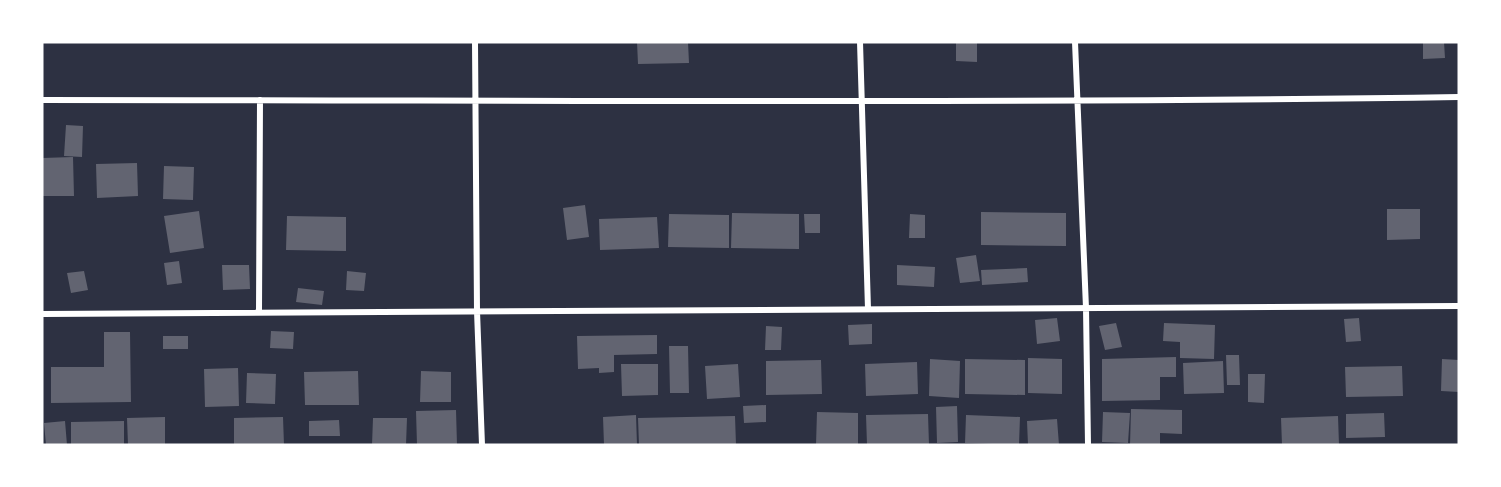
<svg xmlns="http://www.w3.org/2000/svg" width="1501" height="487" font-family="Signika,sans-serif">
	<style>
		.building { fill: #626471 }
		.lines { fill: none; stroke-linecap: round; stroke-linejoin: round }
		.minor { stroke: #fff; stroke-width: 6 }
	</style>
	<rect width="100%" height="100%" fill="#2d3142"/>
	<path class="building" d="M637,42H688L689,63L638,64Z
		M956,42H977V62L956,61Z
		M1423,42H1444L1445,58L1423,59Z
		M66,125L83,126L82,157L64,156Z
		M73,157L74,196H42V158Z
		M137,163L138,196L97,198L96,164Z
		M164,166L194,167L193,200L163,199Z
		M585,205L589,237L567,240L563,208Z
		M1387,209H1420V239L1387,240Z
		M199,211L204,248L170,253L164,216Z
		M981,212L1066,213V246L981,245Z
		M732,213L799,214V249L731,248Z
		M669,214L729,215V248L668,247Z
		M804,214H820V233H805Z
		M910,214L925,215V238H909Z
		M287,216L346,217V251L286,250Z
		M657,217L659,248L600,250L599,219Z
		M976,255L980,281L960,283L956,258Z
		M179,261L182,283L167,285L164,263Z
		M222,265H249L250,289L223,290Z
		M897,265L935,267L934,287L897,285Z
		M1027,268L1028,282L982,285L981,270Z
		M84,271L88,290L71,293L67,273Z
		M347,271L366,273L364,291L346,290Z
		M298,288L324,291L322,305L296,302Z
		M1057,318L1060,341L1037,344L1035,320Z
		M1359,318L1361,341L1346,342L1344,319Z
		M1116,323L1122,347L1105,350L1099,326Z
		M1164,323L1215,325L1214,359L1180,358V342L1163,341Z
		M872,324V344L849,345L848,325Z
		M766,326L782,327L781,350H765Z
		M271,331L294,332L293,349L270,348Z
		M104,332H130L131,402L51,403V367H104Z
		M657,335V354L614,355V372L599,373V368L578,369L577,336Z
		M163,336H188V349H163Z
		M669,346H688L689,393H670Z
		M1226,355H1239L1240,385H1227Z
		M1176,357V377H1160V400L1102,401V359Z
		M1028,358L1062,359V394L1028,393Z
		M930,359L960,361L959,398L929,396Z
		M965,359L1025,360V395L965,394Z
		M1442,359L1459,360V392L1441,391Z
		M821,360L822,394L766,395V361Z
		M1223,361L1224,393L1184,394L1183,363Z
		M917,362L918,394L866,396L865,364Z
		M621,364H658V395L622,396Z
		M738,364L740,397L707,399L705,366Z
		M1402,366L1403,396L1346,397L1345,367Z
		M238,368L239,406L205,407L204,369Z
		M358,371L359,405H305L304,372Z
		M421,371L451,372V402H420Z
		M247,373L276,374L275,404L246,403Z
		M1248,374H1265L1264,403L1248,402Z
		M766,405V422L744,423L743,406Z
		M957,406L958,442L937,443L936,407Z
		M1131,409L1182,410V434L1160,433V445H1130Z
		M456,410L457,445H417L416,411Z
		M817,412L858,413V445H816Z
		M1103,412L1130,413L1128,443L1102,442Z
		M1384,413L1385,437L1346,438V414Z
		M928,414L929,445H867L866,415Z
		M636,415L637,445H604L603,417Z
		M966,415L1020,417L1019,445L965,443Z
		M735,416L736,445H639L638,418Z
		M1338,416L1339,445H1282L1281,418Z
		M165,417V445H128L127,418Z
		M283,417L284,445H234V418Z
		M373,418H407L406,445H372Z
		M1057,419L1059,445H1028L1027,421Z
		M339,420L340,436H309V421Z
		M65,421L67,445H46L44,423Z
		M124,421V445H71V422Z"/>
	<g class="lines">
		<path class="minor" d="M475,42L477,311L482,445
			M860,42L868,309
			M1075,42L1086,308L1088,445
			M42,100C514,100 987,104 1459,97
			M259,312L260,100
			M42,314L1459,306"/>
	</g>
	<rect width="1501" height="487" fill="none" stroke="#ffffff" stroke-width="87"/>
</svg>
